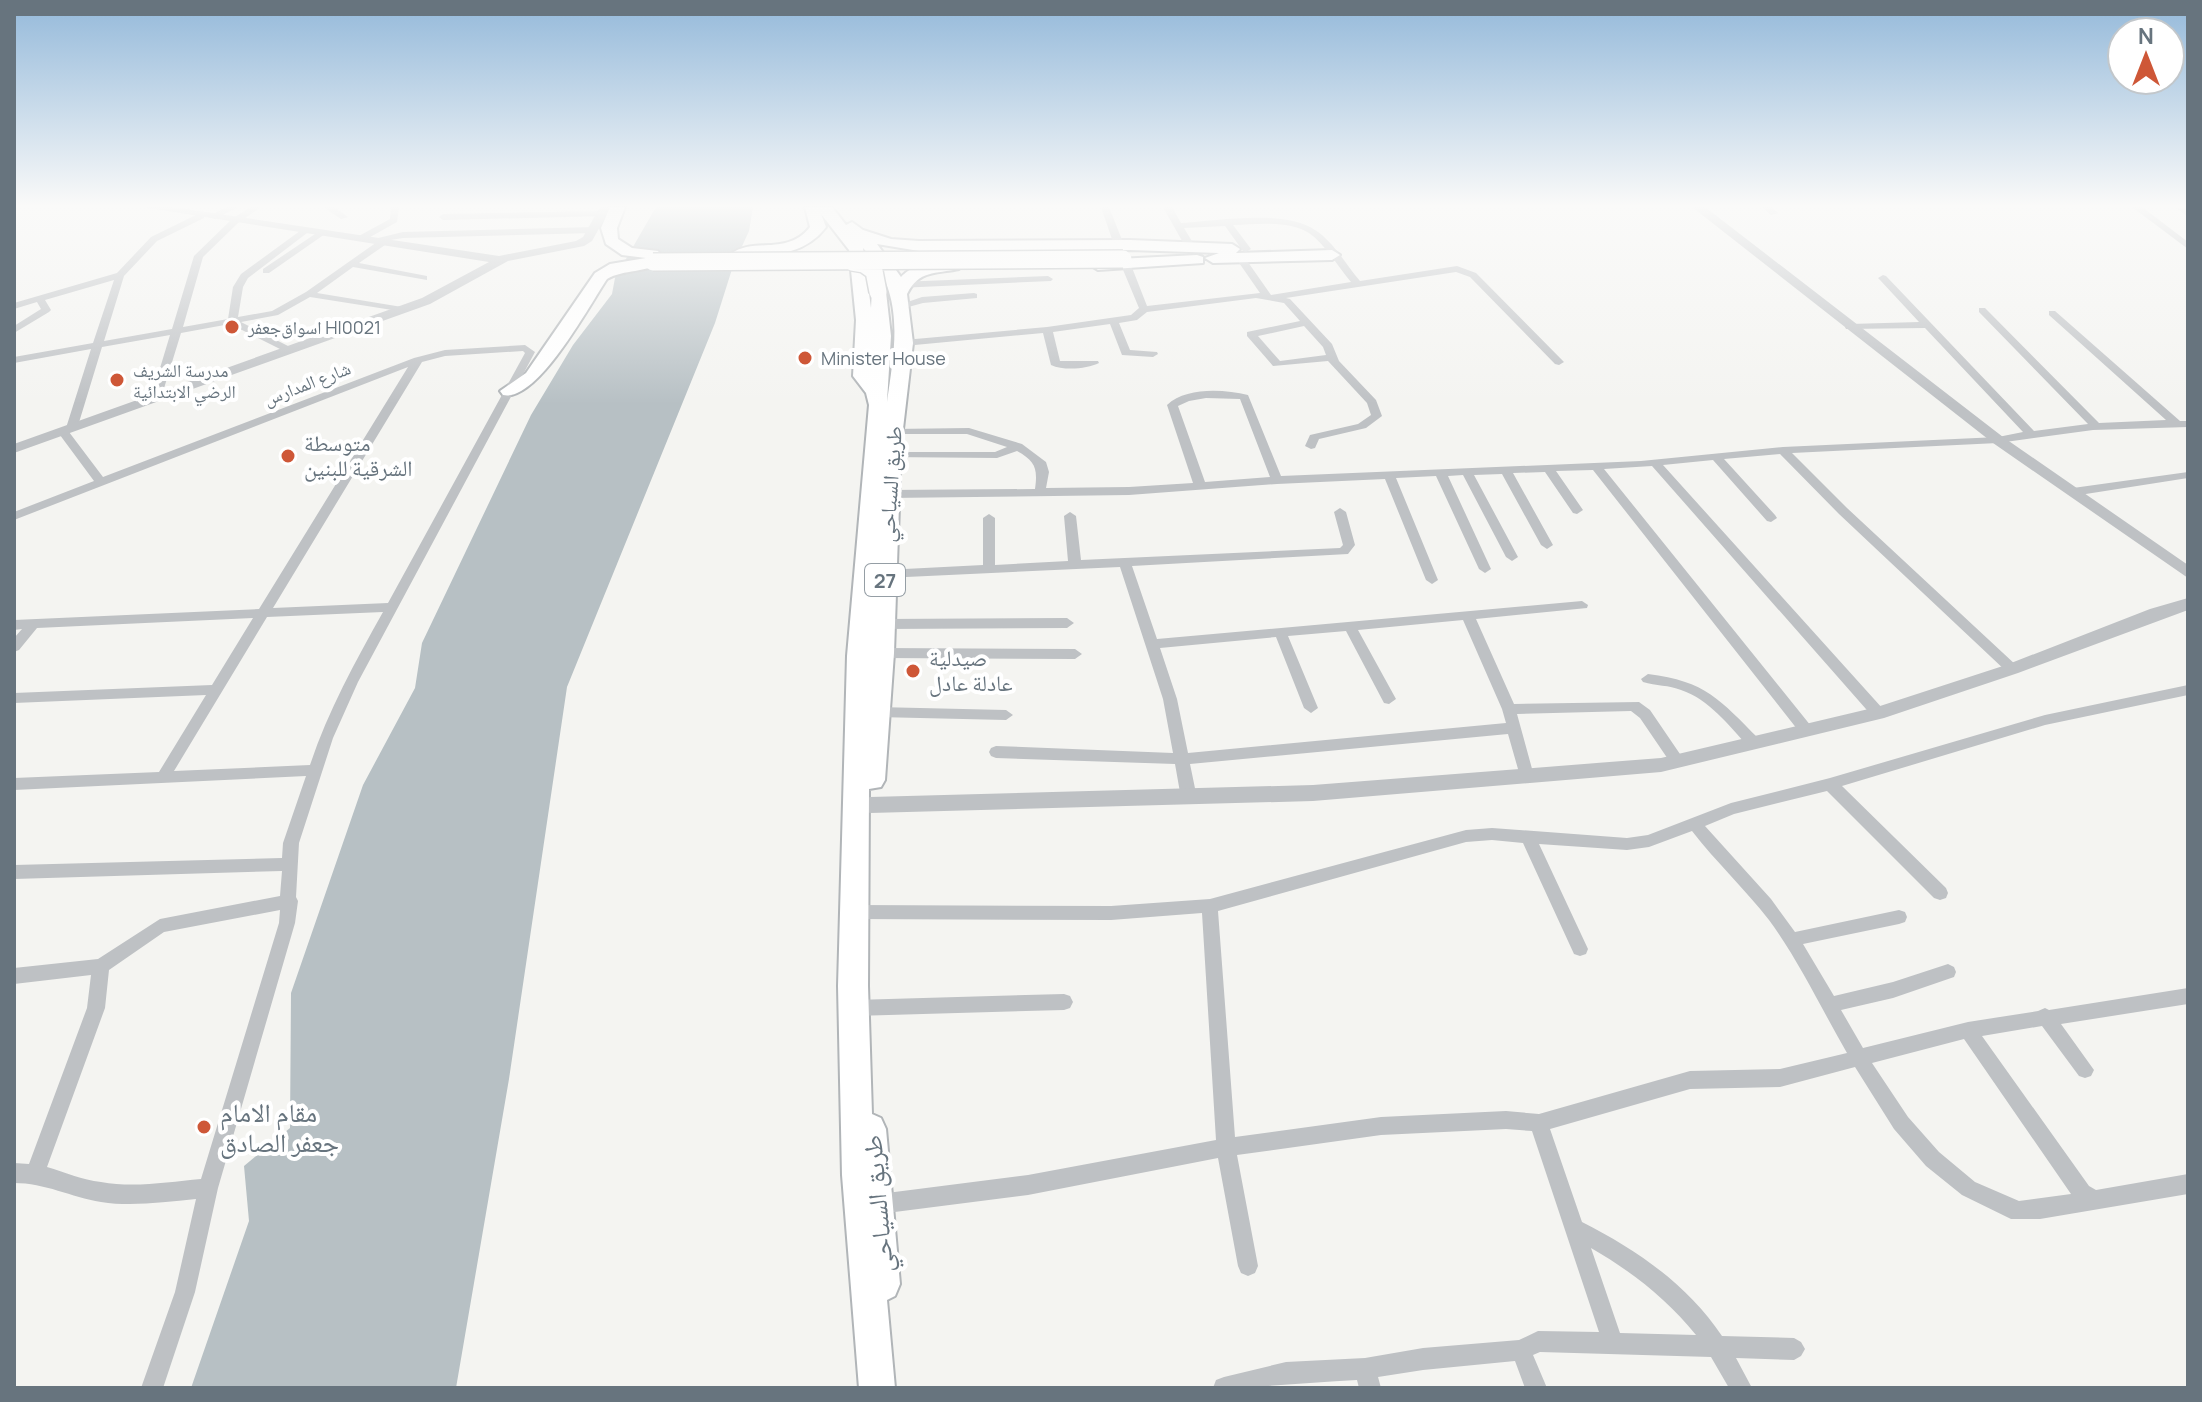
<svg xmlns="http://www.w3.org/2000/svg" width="2202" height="1402" font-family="Manrope,'Noto Naskh Arabic',sans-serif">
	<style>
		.water { fill: #b7c0c4 }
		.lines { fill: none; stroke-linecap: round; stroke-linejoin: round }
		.primary-casing { stroke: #b1b5b8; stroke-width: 4 }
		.minor { fill: #bec1c4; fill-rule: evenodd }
		.tertiary { fill: #bec1c4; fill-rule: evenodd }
		.primary { fill: #fff; fill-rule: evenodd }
		.primary-bridge-casing { stroke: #b1b5b8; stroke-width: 20; stroke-linecap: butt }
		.primary-bridge { stroke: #fff; stroke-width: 17 }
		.poi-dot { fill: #ce5737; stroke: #fff; stroke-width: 3 }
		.labels { text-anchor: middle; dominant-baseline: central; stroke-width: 8; stroke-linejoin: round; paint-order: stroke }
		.far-poi-label { font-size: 18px; fill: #67747e; stroke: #fff; text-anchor: start }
		.far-street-label { font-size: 18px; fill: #67747e; stroke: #fff }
		.shield { fill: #fff; stroke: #959ea5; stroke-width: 2 }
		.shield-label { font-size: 20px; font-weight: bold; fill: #67747e }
		.poi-label { font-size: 22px; fill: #67747e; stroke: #fff; text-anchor: start }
		.street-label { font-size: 22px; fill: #67747e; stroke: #fff }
		.near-poi-label { font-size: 26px; fill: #67747e; stroke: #fff; text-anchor: start }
		.near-street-label { font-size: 26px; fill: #67747e; stroke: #fff }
	</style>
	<rect width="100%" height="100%" fill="#f4f4f1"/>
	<path class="water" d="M656,207H753L749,231L733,266L715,323L567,687L509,1079L456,1388H191L249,1221L244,1166L290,1128L291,993L363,785L415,688L422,643L531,415L573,345L612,294L615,278Z"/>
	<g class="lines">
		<defs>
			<path id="primary" d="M610,207H625L617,228L618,239L632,248L658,251L660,254L655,258L661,262C647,273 624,269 607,279C589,306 537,403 503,395L500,391L526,373L595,273L610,264L646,258L622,255L606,244L601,228Z
				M805,207H832L846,225L852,222L863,230L891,239L919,241L1130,240L1232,244L1240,249L1236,253L1332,250L1340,255L1332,260L1213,263L1205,258L1219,253L1130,250L919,251L877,244L901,277C913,264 946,254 961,266L959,269C935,274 919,270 907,294L913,343L901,446L894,653L885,780L881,787L869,789L868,986L872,1114L881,1118L886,1129L900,1284L895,1296L887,1300L895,1388H859L842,1175L838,986L847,656L869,405L866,393L853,376L856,320L849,250L821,214L826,227C805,255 771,256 739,259L731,254C752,237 788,256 810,227ZM863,248C906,293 895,345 887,402L891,336L886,292L884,289H872L871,308Z
				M1197,255L1203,257V263L1098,270L1090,265L1098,260Z"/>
		</defs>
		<use href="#primary" class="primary-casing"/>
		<path class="minor" d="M226,207H238L215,219L208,217Z
			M250,207H261L238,223L203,257L183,327L228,319L233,287L241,274L304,228L308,231L307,233L248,278L243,287L238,317L272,311L306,292L377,242L370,240L403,232L593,227L597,230L593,233L403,238L384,241L385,245L359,263L427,276V280L353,267L317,293L402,307L407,310L405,312L310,297L278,315L241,322L292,348V352L288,353L230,324L181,333L161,398L156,401L151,398L170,335L102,347L77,429L69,432L103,477L414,358L445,350L525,345L535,352L358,682L333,738L299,843L296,897L298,901L295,923L218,1188L195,1292L163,1388H141L175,1292L196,1199C164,1202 132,1207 101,1202C71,1197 45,1183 14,1183V1163L29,1164L87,1008L91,975L14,984V968L98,959L160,919L280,896L282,871L14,879V865L282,858L283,843L306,776L14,790V778L159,772L206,695L14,703V693L212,685L253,618L37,628L19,650L14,652V638L22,629L14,630V620L259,609L408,367L14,520V512L94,481L57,431L66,428L91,349L14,363V357L93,343L114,280L45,300L51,310L49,312L14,333V326L41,309L37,302L14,309V303L117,273L151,237L198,214H204V218L157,241L124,276L104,341L172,329L194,256L232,219ZM523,351L525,353L388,603L273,608L422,362L445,356ZM383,612C355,662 328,711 310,765L174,771L267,617ZM280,910L279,923L201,1179C168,1182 134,1188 101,1182C82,1180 65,1172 47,1167L105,1008L109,970L164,932Z
			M323,207H334L348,217L341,219Z
			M391,207H399L397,222L363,241H357V237L390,219Z
			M1101,207H1109L1124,245L1122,247L1114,245Z
			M1163,207H1172L1181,223C1217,221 1284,209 1315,230C1334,242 1346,265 1360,281L1457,266L1476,273L1564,362L1559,365L1555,364L1470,277L1456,272L1286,298L1290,299L1332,344L1339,361L1376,400L1382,416L1366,428L1319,439L1315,448L1311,449L1305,446L1310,435L1358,424L1371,415L1367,403L1328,361L1273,366L1247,336V332L1300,321L1284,303L1256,298L1147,312L1137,320L1119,323L1130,350L1157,352L1158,354L1153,357L1122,355L1110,324L1053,332L1060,361H1098L1099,363C1087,369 1064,371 1051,365L1043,333L904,346L899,343L904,340L1047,327L1131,315L1139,308L1121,265L1126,262L1131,265L1147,306L1260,293L1235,257L1240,254L1243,255L1271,295L1351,282C1338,267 1326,245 1309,233C1289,220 1256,224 1233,225L1251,249L1246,252L1243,251L1225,226L1184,228L1196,248L1191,251L1186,248ZM1304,326L1323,347L1326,355L1280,361L1258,336Z
			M1762,207H1772L1778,213L1771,215Z
			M2132,207H2142L2188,242V249Z
			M2175,207L2188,210V217Z
			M603,211L606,212V216L443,220L439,217L443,214Z
			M318,232L325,234L269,273H263V269Z
			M1883,275L1886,276L2034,431L2088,424L1979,312V308H1985L2099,423L2166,420L2049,315V311H2055L2180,421H2188V427L2093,430L1998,443L1792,453L1847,508L2017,666L2019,669L2012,674L2007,672L1839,514L1780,454L1724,459L1775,515L1777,518L1771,522L1767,521L1713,460L1663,465L1883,709L1885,713L1883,717H1873L1652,466L1604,469L1811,726L1813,730L1811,734H1801L1593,470L1556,471L1583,510L1577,514L1573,513L1545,472L1513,473L1553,545L1547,549L1541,545L1502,474L1474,475L1518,557L1512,561L1506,557L1463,475L1448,476L1491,569L1485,573L1479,569L1436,476L1396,478L1438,580L1432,584L1426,580L1385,479L1277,484L1129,495L888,498L882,494L888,490L1035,489C1038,468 1035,461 1017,451L997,458L887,457L885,455L891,452H995L1007,447L967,434H889V430L893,429L969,428L1022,444L1046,462L1049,472L1046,488L1129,487L1193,483L1167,405C1186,387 1223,389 1248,395L1281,476L1641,461L1783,447L1998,437L2023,432L1925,328L1846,329L1845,327L1850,324L1919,322L1880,280L1878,278ZM1206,398L1240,399L1270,477L1205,482L1178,406L1189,401Z
			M1048,276L1053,279L1051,281L898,288L893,285L898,282Z
			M974,293L977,294V298L923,303L901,309L896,306L922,297Z
			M2188,472V478L2073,496L2067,492L2073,488Z
			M1340,508L1346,512L1355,545L1348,554L1132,566L1157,639L1582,601L1588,605L1587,608L1476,619L1514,704L1639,702L1650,710L1682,757L1684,761L1682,765H1672L1640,718L1631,711L1517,714L1534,776L1532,780H1522L1520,776L1508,734L1190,764L1197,798L1194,802H1184L1181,798L1175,764L996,758L991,756L989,752L991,748L996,746L1173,753L1163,699L1120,567L885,578L879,574L885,570L983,565V518L989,514L995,518V565L1068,561L1064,516L1070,512L1076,516L1081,560L1340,548L1343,545L1334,512ZM1463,620L1502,709L1506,723L1188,753L1177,699L1160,648L1276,637L1304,708L1311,713L1318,708L1288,636L1346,631L1384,703L1389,704L1396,699L1358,630Z
			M1067,618L1074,623L1067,628L883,629L876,624L883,619Z
			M882,648L1075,649L1082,654L1075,659L882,658L875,653Z
			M1648,674C1706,681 1720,700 1759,739L1761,743L1759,747H1749C1729,726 1709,699 1681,690C1669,685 1656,686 1643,682L1641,679Z
			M2188,685V695L2045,725L1842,786L1946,888L1948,893L1946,898L1940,900L1934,898L1827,791L1734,814L1705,826L1771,899L1795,932L1899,910L1905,912L1907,917L1905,922L1899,924L1803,944L1834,996L1893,982L1948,964L1954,967L1956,972L1954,977L1893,998L1841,1010L1863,1048L1968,1022L2038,1011L2045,1008L2049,1010L2188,988V1004L2061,1024L2094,1070L2091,1076L2085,1078L2079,1076L2042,1026L1982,1036L2089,1186L2096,1190L2188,1174V1194L2040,1219H2011L1962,1195L1926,1166L1894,1129L1855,1067L1780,1087L1690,1089L1550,1129L1582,1222C1637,1250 1687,1284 1722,1336L1794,1338L1801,1342L1805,1349L1801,1356L1794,1360L1736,1358L1752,1388H1729L1711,1357L1540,1352L1533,1355L1547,1388H1525L1515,1361L1423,1370L1378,1377L1381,1388H1359L1357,1380C1309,1382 1262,1388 1213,1388L1216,1380L1224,1377L1286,1362L1365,1358L1423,1348L1519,1340L1538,1331L1599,1332L1532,1131L1506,1129L1381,1135L1237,1155L1258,1266L1255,1273L1248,1276L1241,1273L1238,1266L1218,1158L1028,1195L879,1214L872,1211L869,1204L872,1197L879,1194L1028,1175L1216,1140L1202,913L1111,920L854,919L848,917L846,912L848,907L854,905L1111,906L1210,899L1466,830L1492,828L1627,838L1648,835L1731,803L1830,778L2045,715ZM1692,831C1716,862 1745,889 1769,920C1799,961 1821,1008 1847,1053L1780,1069L1690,1071L1539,1114L1506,1111L1381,1117L1235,1137L1218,911L1466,842L1492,840L1523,843L1574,954L1580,956L1586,954L1588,949L1539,844L1627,850L1649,847ZM1964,1039L2071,1194L2019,1201L1975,1182L1939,1152L1908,1117L1872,1063ZM1591,1248C1631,1271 1667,1299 1696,1335L1620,1333Z
			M877,707L1006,710L1013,715L1006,720L877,717L870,712Z
			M1064,994L1070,996L1073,1002L1070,1008L1064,1010L854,1016L848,1014L845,1008L848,1002L854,1000Z"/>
		<path class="tertiary" d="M142,207H172L499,256L576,241L583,237L600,207H611L592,241L584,246L508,261L430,304L14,453V444L422,298L489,262Z
			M1692,207H1705L2003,437L2188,565V578L1993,443Z
			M2188,598V610L2018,673L1884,718L1661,772L1313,801L870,813L863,810L860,805L863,800L870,797L1313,785L1661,758L1877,707L2006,665L2150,609Z"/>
		<use href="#primary" class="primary"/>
		<defs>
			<path id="primary-bridge" d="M653,262L1123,259
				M852,262L864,264L874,271L878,292"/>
		</defs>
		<use href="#primary-bridge" class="primary-bridge-casing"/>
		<use href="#primary-bridge" class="primary-bridge"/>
	</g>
	<linearGradient id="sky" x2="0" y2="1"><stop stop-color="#94b9da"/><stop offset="0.51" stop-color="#fafaf9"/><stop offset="1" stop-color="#fafaf9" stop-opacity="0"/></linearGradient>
	<rect width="2202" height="404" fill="url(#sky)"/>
	<g class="poi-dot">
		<circle cx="232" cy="327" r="8"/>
		<circle cx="805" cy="358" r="8"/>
		<circle cx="117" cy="380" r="8"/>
		<circle cx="288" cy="456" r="8"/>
		<circle cx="913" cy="671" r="8"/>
		<circle cx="204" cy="1127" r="8"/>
	</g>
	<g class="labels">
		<g class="far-poi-label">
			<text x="248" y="327">اسواق‌جعفر Hl0021</text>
			<text x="821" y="358">Minister House</text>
			<text x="133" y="370">مدرسة الشريف<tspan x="133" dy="21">الرضي الابتدائية</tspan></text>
		</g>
		<g class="far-street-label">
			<text transform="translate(307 383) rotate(-21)">شارع المدارس</text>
		</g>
		<rect class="shield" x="865" y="564" width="40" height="32" rx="6"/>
		<g class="shield-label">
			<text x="885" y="580">27</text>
		</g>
		<g class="poi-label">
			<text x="304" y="443">متوسطة<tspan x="304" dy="25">الشرقية للبنين</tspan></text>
			<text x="929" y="658">صيدلية<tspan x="929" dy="25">عادلة عادل</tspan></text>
		</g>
		<g class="street-label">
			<text transform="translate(890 484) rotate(-86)">طريق السياحي</text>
		</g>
		<g class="near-poi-label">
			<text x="220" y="1112">مقام الامام<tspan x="220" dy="30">جعفر الصادق</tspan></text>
		</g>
		<g class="near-street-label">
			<text transform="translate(877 1204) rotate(-95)">طريق السياحي</text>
		</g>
	</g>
	<rect width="2202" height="1402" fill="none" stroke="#67747e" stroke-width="32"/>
	<g transform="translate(2146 56)"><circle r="38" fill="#ffffff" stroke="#c2c7cb" stroke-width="2"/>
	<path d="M0-6L14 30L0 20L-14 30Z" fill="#ce5737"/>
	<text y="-12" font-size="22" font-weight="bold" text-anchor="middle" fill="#67747e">N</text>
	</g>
</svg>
